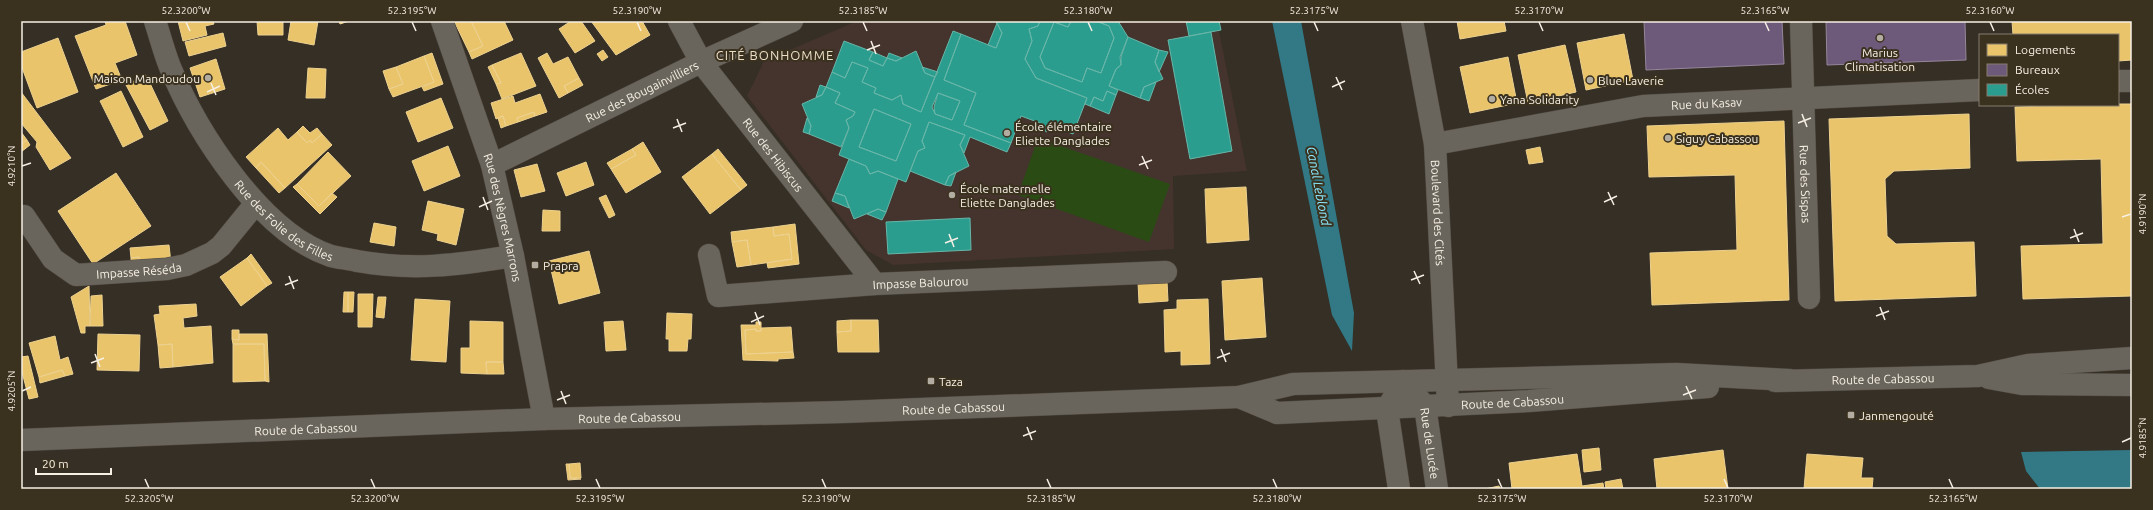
<svg xmlns="http://www.w3.org/2000/svg" width="2153" height="510" font-family="Ubuntu,sans-serif">
	<style>
		.education { fill: #45342d }
		.green { fill: #2b4b15 }
		.water { fill: #327885 }
		.homes { fill: #e9c46a; stroke: #edd18f }
		.offices { fill: #6d597a; stroke: #96869a }
		.schools { fill: #2a9d8f; stroke: #67b6a8; fill-rule: evenodd }
		.lines { fill: none; stroke-linecap: round; stroke-linejoin: round }
		.street-casing { stroke: #504a42; stroke-width: 23 }
		.secondary-casing { stroke: #504a42; stroke-width: 23 }
		.street { stroke: #6a655c; stroke-width: 22 }
		.secondary { stroke: #6a655c; stroke-width: 22 }
		.ticks { fill: none; stroke: #f6efe4; stroke-width: 1.5 }
		.poi-dot { fill: #b2aca1; stroke: #3b311f; stroke-width: 1.5 }
		.labels { text-anchor: middle; dominant-baseline: central; stroke-width: 4; stroke-linejoin: round; paint-order: stroke }
		.poi-label { font-size: 12px; fill: #f6efe4; stroke: #3b311f; text-anchor: start }
		.street-label { font-size: 12px; fill: #f6efe4; stroke: #3b311f }
		.neighbourhood-label { font-size: 13px; letter-spacing: 1px; fill: #eaddc6; stroke: #3b311f }
		.water-label { font-size: 13px; font-style: italic; fill: #8aeaff; stroke: #3b311f }
		.neatline { fill: none; stroke: #f6efe4; stroke-width: 1.5 }
		.ticks-label { font-size: 10px; text-anchor: middle; fill: #f6efe4 }
	</style>
	<rect width="100%" height="100%" fill="#352f25"/>
	<path class="education" d="M857,21H1217L1247,171L1173,176L1174,249L893,265L866,250L747,96L764,61Z"/>
	<path class="green" d="M1038,138L1170,184L1149,242L1018,195Z"/>
	<path class="water" d="M1272,21H1301L1354,313L1352,351L1332,315Z
		M2132,450V489H2040L2026,471L2021,452Z"/>
	<path class="homes" d="M105,21H125L137,55L115,63L122,80L96,89L75,36L106,25Z
		M178,21H213L214,24L205,26L207,35L183,41Z
		M257,21H283V35H258Z
		M291,21H318L314,45L288,40Z
		M339,21H349L340,24Z
		M454,21H471L483,46L469,52Z
		M471,21H504L513,40L472,59L469,52L483,46Z
		M571,21H581L595,41L575,53L559,29Z
		M591,21H642L650,35L616,55Z
		M1457,21H1504L1506,31L1460,39Z
		M2012,21H2132V60L2118,61V35H2013Z
		M223,33L226,46L189,56L185,42Z
		M1624,34L1633,80L1586,90L1577,43Z
		M58,38L78,92L37,108L21,65V52Z
		M1565,45L1576,92L1528,103L1518,55Z
		M603,50L608,57L602,61L597,54Z
		M432,53L443,84L424,91L422,87L434,82L424,56Z
		M521,53L536,86L502,99L496,84L501,83L492,65Z
		M547,53L553,64L568,57L579,78L564,86L568,93L559,98L538,58Z
		M424,56L434,82L393,97L389,89L403,84L396,67Z
		M1508,57L1517,103L1470,113L1460,67Z
		M216,59L225,89L200,97L190,68Z
		M492,65L501,83L496,84L488,67Z
		M396,67L403,84L389,89L383,71Z
		M308,68L326,69L325,98H306Z
		M146,75L168,121L150,130L126,85Z
		M579,78L583,85L568,93L564,86Z
		M121,91L143,137L123,147L100,101Z
		M21,92L71,158L50,170L36,147L37,142L21,123Z
		M540,94L547,112L535,116L534,112L517,118L518,122L506,126L503,116L496,119L491,103L513,96L515,103Z
		M441,98L453,128L418,142L406,112Z
		M2118,104H2132V296L2023,299L2021,246L2103,244L2101,159L2017,161L2015,107Z
		M534,112L535,116L518,122L517,118Z
		M1969,114L1970,168L1894,171L1885,179L1887,236L1896,244L1974,242L1976,296L1835,301L1829,119Z
		M503,116L506,126L501,128L498,118Z
		M1784,121L1789,300L1652,305L1650,253L1737,250L1735,175L1649,177L1647,126Z
		M303,126L310,133L317,128L322,134L312,143L310,140L307,143L297,132Z
		M278,128L288,140L297,132L307,143L310,140L312,143L322,134L332,145L285,188L261,162L256,168L246,157Z
		M21,132L27,140L21,144Z
		M27,140L30,145L21,152V144Z
		M643,142L661,172L626,193L611,169L636,155L632,149Z
		M448,146L460,176L424,191L412,161Z
		M1540,147L1543,162L1529,164L1526,150Z
		M632,149L636,155L611,169L607,163Z
		M718,149L747,185L741,190L712,154Z
		M328,152L351,176L319,206L297,184Z
		M712,154L741,190L710,214L682,177Z
		M261,162L285,188L279,193L256,168Z
		M586,162L594,185L566,196L557,173Z
		M537,164L545,191L521,197L514,170Z
		M116,173L151,226L93,264L58,211Z
		M297,184L319,206L332,193L337,197L320,214L293,187Z
		M1246,187L1249,240L1207,243L1205,189Z
		M606,195L615,215L609,218L599,198Z
		M428,201L464,209L456,245L437,240L438,234L422,230Z
		M543,210L560,211V231H542Z
		M374,223L396,227L394,246L370,242Z
		M795,224L799,264L768,268L767,263L792,259L789,234L774,236L773,227Z
		M773,227L774,236L789,234L792,259L751,265L747,240L732,242L731,232Z
		M747,240L751,265L737,267L732,242Z
		M169,245L171,263L139,265V257L131,258L130,248Z
		M589,251L600,293L559,304L549,261Z
		M251,254L272,283L267,286L247,258Z
		M139,257V265L131,266V258Z
		M247,258L267,286L241,306L220,277Z
		M1262,278L1266,337L1225,340L1222,281Z
		M1167,281L1168,301L1139,303L1138,282Z
		M89,286L90,326H85V333H81L71,297Z
		M344,292H348V312H343Z
		M348,292H354L353,312H348Z
		M358,294H373L372,327H358Z
		M102,295L103,326H90L91,296Z
		M378,297H386L384,318L376,317Z
		M415,299L450,301L446,362L411,360Z
		M1208,299L1210,364L1181,365V351L1165,352L1164,310L1177,309V300Z
		M196,304L197,316L183,318L184,328L211,326L213,363L173,367L172,344L158,345L154,315L160,314L159,306Z
		M667,313L692,314L691,339H688L687,351H669V339H666Z
		M851,320V331L837,332V321Z
		M851,320H878L879,352H838L837,332L851,331Z
		M470,321L503,322V362H486L487,374L461,373V348H470Z
		M623,321L626,350L606,351L604,322Z
		M756,322H761V331H756V329L745,330L746,354L793,352L794,358L778,359V361L743,360L741,325H756Z
		M791,327L793,352L746,354L745,330L756,329V331H761V328Z
		M232,330H239V340L232,339Z
		M98,334L140,335L139,371L97,370Z
		M239,334H267L269,382L265,381L264,344H233L232,339L239,340Z
		M55,336L60,360L68,357L73,374L65,376L62,370L39,377L29,343Z
		M172,344L173,367L160,368L158,345Z
		M233,344H264L265,381L233,382Z
		M28,356L38,397L29,399L21,368V357Z
		M486,362H503L504,374H487Z
		M62,370L65,376L40,383L39,377Z
		M1599,448L1601,470L1584,472L1582,450Z
		M1723,450L1728,489H1657L1654,459Z
		M1577,454L1582,486L1603,483L1604,489H1512L1509,463Z
		M1807,454L1863,458L1861,478H1873L1872,489H1804Z
		M580,463L581,478H570L569,464Z
		M566,464H569L570,478L581,479L568,480Z
		M1621,479L1623,489H1606L1605,482Z
		M1499,486L1500,489H1485Z"/>
	<path class="offices" d="M1644,21H1782L1784,64L1646,70Z
		M1826,21H1965L1966,60L1827,65Z"/>
	<path class="schools" d="M996,21H1040L1038,26L1029,29L1032,41L1025,59L1036,78L1087,98L1073,134L1055,127L1046,132L1043,124L1021,116L1011,143L964,125L976,93L944,80L961,34L996,48L1002,33Z
		M1040,21H1071L1068,27L1054,22L1040,57L1045,68L1082,82L1087,68L1101,73L1114,38L1109,26L1096,21H1118L1128,37L1121,57V65L1116,69L1109,86L1118,90L1116,95L1107,91L1103,101L1094,97L1090,106L1085,104L1087,98L1036,78L1025,59L1032,41L1029,29L1038,26Z
		M1071,21H1096L1109,26L1114,38L1101,73L1087,68L1082,82L1045,68L1040,57L1054,22L1068,27Z
		M1186,21H1219L1221,30L1189,36Z
		M997,23L1002,33L996,48L988,45Z
		M953,31L961,34L944,80L976,93L964,125L1011,143L1007,152L970,137L964,153L960,145L965,135L929,122L922,141L925,148L918,151L906,182L878,171L870,174L866,166L839,155L849,128L846,120L853,116L855,112L835,103L840,93L826,87L832,72L845,78L852,62L868,68L862,82L876,88L874,93L892,100L901,95L903,104L921,112ZM938,93L960,101L952,120L935,114L932,107ZM874,109L911,124L896,161L859,147Z
		M1211,32L1232,151L1190,159L1168,40Z
		M1128,37L1159,50L1155,62L1163,79L1144,87L1140,98L1109,86L1116,69L1121,65L1120,57Z
		M844,41L873,52L869,60L883,66L887,58L896,61L916,51L925,73L935,77L921,112L903,104L901,95L892,100L874,93L876,88L862,82L868,68L852,62L845,78L832,72Z
		M1159,50L1168,52L1159,72L1155,62Z
		M873,52L887,58L883,66L869,60Z
		M889,53L902,58L896,61L887,58Z
		M922,67L938,72L935,77L925,73Z
		M1156,82L1149,101L1140,98L1144,87Z
		M820,85L826,87L822,95L816,97Z
		M826,87L840,93L835,103L855,112L853,116L846,120L849,128L841,147L809,134L811,126L802,104L822,95Z
		M1107,91L1116,95L1109,114L1090,106L1094,97L1103,101Z
		M938,93L960,101L952,120L935,114L934,107Z
		M874,109L911,124L896,161L859,147Z
		M807,118L811,126L809,134L803,132Z
		M929,122L965,135L960,145L969,166L949,176L945,185L910,171L918,151L925,148L922,141Z
		M849,159L866,166L870,174L878,171L898,179L886,212L878,209L854,219L845,196L835,193Z
		M956,172L951,186L945,185L949,176Z
		M835,193L845,196L849,208L832,201Z
		M878,209L886,212L882,220L867,214Z
		M970,218L971,250L888,254L886,222Z"/>
	<g class="lines">
		<defs>
			<g id="street">
				<path id="s1" d="M155,21C160,36 164,52 170,67C197,132 261,233 331,256C339,258 349,259 357,261C413,271 458,265 513,256"/>
				<path id="s2" d="M442,21L492,165L513,256L544,419"/>
				<path id="s3" d="M679,21L701,62L875,284"/>
				<path id="s4" d="M1412,21L1435,144L1448,406"/>
				<path id="s5" d="M1801,21L1809,298"/>
				<path d="M2118,81H2132"/>
				<path id="s6" d="M1435,144L1643,106L1980,90"/>
				<path id="s7" d="M492,165L701,62L792,21"/>
				<path id="s8" d="M24,216L53,259L76,275L167,269L186,265L212,253L221,246L256,203"/>
				<path id="s9" d="M709,255L718,296L875,284L1166,272"/>
				<path id="s10" d="M1399,489L1387,409L1403,381L1425,406L1437,489"/>
			</g>
			<g id="secondary">
				<path d="M1989,378L2022,384L2132,385"/>
				<path id="s11" d="M1775,381L1978,376L2028,365L2132,358"/>
				<path id="s12" d="M1239,397L1277,413L1529,401L1708,387"/>
				<path id="s13" d="M21,440L544,419L843,412L1239,397L1293,384L1676,374L1789,380"/>
			</g>
		</defs>
		<use href="#street" class="street-casing"/>
		<use href="#secondary" class="secondary-casing"/>
		<use href="#street" class="street"/>
		<use href="#secondary" class="secondary"/>
	</g>
	<path class="ticks" d="M186,22L190,31M412,22L416,31M637,22L641,31M863,22L867,31M1088,22L1092,31M1314,22L1318,31M1539,22L1543,31M1765,22L1769,31M1990,22L1994,31M871,41L876,54M867,50L880,45M1336,77L1342,90M211,83L216,95M1332,87L1345,81M207,92L220,86M1802,114L1807,127M677,119L682,132M1798,123L1811,118M673,128L686,123M1142,156L1148,169M1139,165L1152,160M22,166L31,163M1608,192L1614,205M483,197L488,210M1604,202L1617,196M479,207L492,201M2122,217L2131,214M2074,229L2079,242M949,234L954,247M2070,238L2083,233M945,243L958,238M1414,271L1420,284M289,276L294,289M1411,280L1424,275M285,285L298,280M1880,307L1885,320M755,312L760,325M1876,316L1889,311M751,322L764,316M1221,349L1226,362M95,354L100,367M1217,358L1230,353M91,363L104,358M1686,386L1692,399M22,391L31,387M561,391L566,404M1683,395L1696,390M557,400L570,395M1027,427L1032,440M1023,436L1036,431M2122,442L2131,438M145,479L149,488M371,479L375,488M596,479L600,488M822,479L826,488M1047,479L1051,488M1273,479L1277,488M1498,479L1502,488M1724,479L1728,488M1949,479L1953,488"/>
	<g class="poi-dot">
		<circle cx="1880" cy="38" r="4"/>
		<circle cx="208" cy="78" r="4"/>
		<circle cx="1590" cy="80" r="4"/>
		<circle cx="1492" cy="99" r="4"/>
		<circle cx="1007" cy="133" r="4"/>
		<circle cx="1668" cy="138" r="4"/>
		<circle cx="952" cy="195" r="4"/>
		<rect x="531" y="261" width="8" height="8" rx="2"/>
		<rect x="927" y="377" width="8" height="8" rx="2"/>
		<rect x="1847" y="411" width="8" height="8" rx="2"/>
	</g>
	<g class="labels">
		<g class="poi-label">
			<text x="1880" y="52" text-anchor="middle">Marius<tspan x="1880" dy="14">Climatisation</tspan></text>
			<text x="200" y="78" text-anchor="end">Maison Mandoudou</text>
			<text x="1598" y="80">Blue Laverie</text>
			<text x="1500" y="99">Yana Solidarity</text>
			<text x="1015" y="126">École élémentaire<tspan x="1015" dy="14">Eliette Danglades</tspan></text>
			<text x="1676" y="138">Siguy Cabassou</text>
			<text x="960" y="188">École maternelle<tspan x="960" dy="14">Eliette Danglades</tspan></text>
			<text x="543" y="265">Prapra</text>
			<text x="939" y="381">Taza</text>
			<text x="1859" y="415">Janmengouté</text>
		</g>
		<g class="street-label">
			<text stroke="none"><textPath href="#s7" startOffset="167">Rue des Bougainvilliers</textPath></text>
			<text stroke="none"><textPath href="#s6" startOffset="275">Rue du Kasav</textPath></text>
			<text stroke="none"><textPath href="#s3" startOffset="164">Rue des Hibiscus</textPath></text>
			<text stroke="none"><textPath href="#s5" startOffset="163">Rue des Sispas</textPath></text>
			<text stroke="none"><textPath href="#s4" startOffset="194">Boulevard des Cités</textPath></text>
			<text stroke="none"><textPath href="#s1" startOffset="243">Rue des Folie des Filles</textPath></text>
			<text stroke="none"><textPath href="#s2" startOffset="206">Rue des Nègres Marrons</textPath></text>
			<text stroke="none"><textPath href="#s8" startOffset="143">Impasse Réséda</textPath></text>
			<text stroke="none"><textPath href="#s9" startOffset="245">Impasse Balourou</textPath></text>
			<text stroke="none"><textPath href="#s11" startOffset="108">Route de Cabassou</textPath></text>
			<text stroke="none"><textPath href="#s12" startOffset="277">Route de Cabassou</textPath></text>
			<text stroke="none"><textPath href="#s13" startOffset="933">Route de Cabassou</textPath></text>
			<text stroke="none"><textPath href="#s13" startOffset="609">Route de Cabassou</textPath></text>
			<text stroke="none"><textPath href="#s13" startOffset="285">Route de Cabassou</textPath></text>
			<text stroke="none"><textPath href="#s10" startOffset="184">Rue de Lucée</textPath></text>
		</g>
		<g class="neighbourhood-label">
			<text x="775" y="55">CITÉ BONHOMME</text>
		</g>
		<g class="water-label">
			<text transform="translate(1319 186) rotate(79)">Canal Leblond</text>
		</g>
	</g>
	<rect width="2153" height="510" fill="none" stroke="#3b311f" stroke-width="44"/>
	<rect x="1979" y="34" width="140" height="72" fill="#3b311f" stroke="#867d6e"/>
	<rect x="1987" y="44" width="20" height="12" fill="#e9c46a" stroke="#867d6e"/>
	<text x="2015" y="54" font-size="12" fill="#f6efe4">Logements</text>
	<rect x="1987" y="64" width="20" height="12" fill="#6d597a" stroke="#867d6e"/>
	<text x="2015" y="74" font-size="12" fill="#f6efe4">Bureaux</text>
	<rect x="1987" y="84" width="20" height="12" fill="#2a9d8f" stroke="#867d6e"/>
	<text x="2015" y="94" font-size="12" fill="#f6efe4">Écoles</text>
	<path d="M36 468v6h75v-6" fill="none" stroke="#f6efe4" stroke-width="2"/>
	<text x="42" y="468" font-size="12" fill="#f6efe4" stroke="#3b311f" stroke-width="3" paint-order="stroke">20 m</text>
	<rect x="22" y="22" width="2109" height="466" class="neatline"/>
	<g class="ticks-label">
		<text x="186" y="14">52.3200°W</text>
		<text x="412" y="14">52.3195°W</text>
		<text x="637" y="14">52.3190°W</text>
		<text x="863" y="14">52.3185°W</text>
		<text x="1088" y="14">52.3180°W</text>
		<text x="1314" y="14">52.3175°W</text>
		<text x="1539" y="14">52.3170°W</text>
		<text x="1765" y="14">52.3165°W</text>
		<text x="1990" y="14">52.3160°W</text>
		<text transform="translate(11 166) rotate(-90)" y="4">4.9210°N</text>
		<text transform="translate(2142 214) rotate(-90)" y="4">4.9190°N</text>
		<text transform="translate(11 391) rotate(-90)" y="4">4.9205°N</text>
		<text transform="translate(2142 438) rotate(-90)" y="4">4.9185°N</text>
		<text x="149" y="502">52.3205°W</text>
		<text x="375" y="502">52.3200°W</text>
		<text x="600" y="502">52.3195°W</text>
		<text x="826" y="502">52.3190°W</text>
		<text x="1051" y="502">52.3185°W</text>
		<text x="1277" y="502">52.3180°W</text>
		<text x="1502" y="502">52.3175°W</text>
		<text x="1728" y="502">52.3170°W</text>
		<text x="1953" y="502">52.3165°W</text>
	</g>
</svg>
